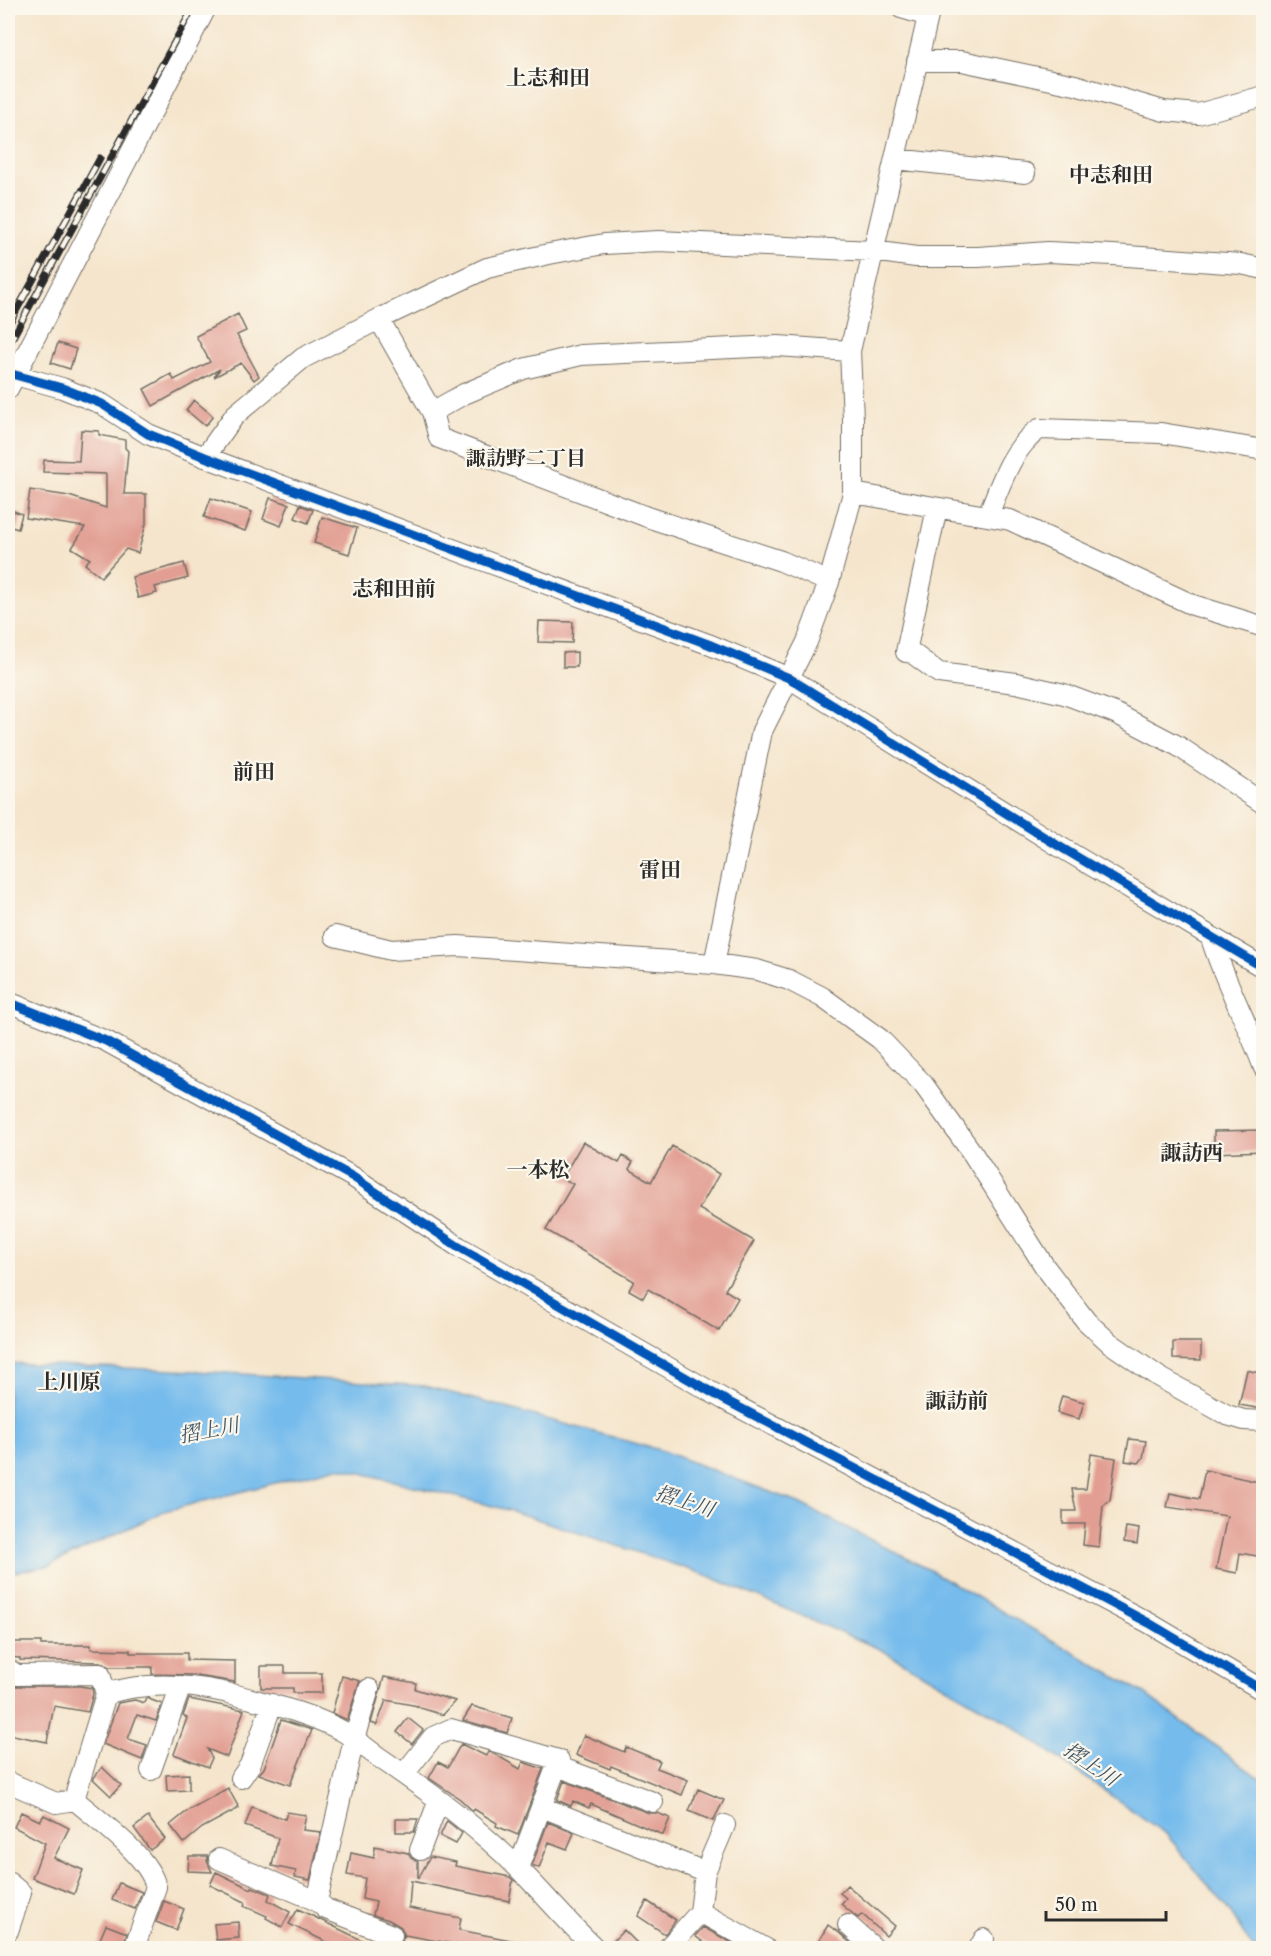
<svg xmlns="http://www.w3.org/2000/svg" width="1271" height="1956" font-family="'Libre Caslon Text','Noto Serif JP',serif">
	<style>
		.water { fill: #75bbec; stroke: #50738c; stroke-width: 1.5 }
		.building { fill: #e29e93 }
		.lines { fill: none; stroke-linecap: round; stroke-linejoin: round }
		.minor-casing { stroke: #726c63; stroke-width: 22 }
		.minor { stroke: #fff; stroke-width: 20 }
		.rail-casing { stroke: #2b2b2b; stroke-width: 7 }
		.rail { stroke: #fbf7ec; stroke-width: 4.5; stroke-dasharray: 14; stroke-linecap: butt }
		.cycleway-casing { stroke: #fbf7ec; stroke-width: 13 }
		.cycleway { stroke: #0057b8; stroke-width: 9 }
		.labels { text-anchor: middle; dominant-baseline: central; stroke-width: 4.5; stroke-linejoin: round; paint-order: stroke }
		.neighbourhood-label { font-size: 20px; font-weight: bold; fill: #2b2b2b; stroke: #fbf7ec }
		.water-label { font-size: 20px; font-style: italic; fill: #415665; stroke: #fbf7ec }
		.quarter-label { font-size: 21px; font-weight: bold; fill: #2b2b2b; stroke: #fbf7ec }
	</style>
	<rect width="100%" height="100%" fill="#fbf7ec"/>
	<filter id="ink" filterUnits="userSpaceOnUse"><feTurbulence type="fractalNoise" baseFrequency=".0167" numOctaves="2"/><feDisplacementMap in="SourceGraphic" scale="12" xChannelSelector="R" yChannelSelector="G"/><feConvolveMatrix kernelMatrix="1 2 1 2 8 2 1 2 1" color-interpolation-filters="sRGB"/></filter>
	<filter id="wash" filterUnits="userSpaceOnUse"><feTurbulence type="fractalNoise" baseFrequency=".008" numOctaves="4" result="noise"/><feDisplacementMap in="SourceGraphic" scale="24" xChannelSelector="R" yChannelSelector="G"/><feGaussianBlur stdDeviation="1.35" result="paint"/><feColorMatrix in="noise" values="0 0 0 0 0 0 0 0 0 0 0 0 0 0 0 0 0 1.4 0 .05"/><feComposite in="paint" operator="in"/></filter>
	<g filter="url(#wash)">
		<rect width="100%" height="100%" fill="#f5e5cc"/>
		<path class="water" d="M8,1363L196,1371L426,1386L660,1450L799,1503L930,1570L1142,1692L1263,1781V1948H1253L1230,1912L1167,1835L1007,1722L882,1650L706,1575L512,1511L338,1467L165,1511L48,1566L8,1573Z"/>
		<g id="blocks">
			<path class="building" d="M238,314L246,331L237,335L259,376L254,380L241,363L214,377L220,369L153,406L144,389L171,374L174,380L210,362L196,336Z
				M58,343L76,349L70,369L51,363Z
				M194,400L213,416L205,426L186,410Z
				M81,430L99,431V435L125,440V448L128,451L124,494H146V524L138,553L126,549L101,577L85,564L90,559L72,548L85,527L26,518L30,490L69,496L106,508V474L43,472L44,460L79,461Z
				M211,498L252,512L245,531L204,517Z
				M270,498L289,504L281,526L263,519Z
				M300,505L313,510L308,523L295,518Z
				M8,509L22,514L18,529L8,526Z
				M322,517L357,528L349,554L314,543Z
				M184,563L188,578L155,587L157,593L138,598L132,577Z
				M539,621L573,622L572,643L538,642Z
				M577,652V667H563V653Z
				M1263,1130V1151L1214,1153V1131Z
				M583,1142L619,1163L623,1156L633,1162L629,1169L651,1182L672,1146L719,1174L699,1209L754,1241L725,1290L738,1298L719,1331L648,1289L643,1298L629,1290L634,1281L546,1230L573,1184L562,1178Z
				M1173,1342H1201V1360L1173,1359Z
				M1247,1370L1263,1374L1260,1387H1263V1409L1239,1405Z
				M1062,1396L1084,1402L1079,1419L1057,1413Z
				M1129,1439L1146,1441L1143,1458L1139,1463L1125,1461Z
				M1091,1454L1116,1458L1110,1500L1103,1506L1099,1547L1083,1545L1085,1524H1063V1511H1076L1072,1489H1086Z
				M1205,1470L1263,1483V1557L1240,1553L1237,1573L1216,1569L1227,1516L1167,1507L1170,1493L1199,1499Z
				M1126,1527L1139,1529L1137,1544L1124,1542Z
				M8,1642H41V1645H91V1649L130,1650V1653H187V1660L235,1661V1682L191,1675L152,1674V1667H109L100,1662L20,1660V1658L8,1657Z
				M261,1666H285V1673H322V1693H293V1688H261Z
				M342,1676L360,1681L347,1720L332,1713Z
				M384,1677L416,1683L415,1689L455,1701L443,1715L417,1707L418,1706L386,1700L377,1725L371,1723Z
				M8,1686H80L92,1688L93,1694L88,1712L54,1706L47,1742L8,1734Z
				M146,1698L162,1704L156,1721L137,1715L128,1739L147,1745L142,1760L103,1744L118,1703L135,1700L144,1703Z
				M189,1699L244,1710L227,1757L207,1749L212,1758L208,1767L174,1754L187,1718L183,1716Z
				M472,1706L512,1718L507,1733L463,1720Z
				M408,1718L423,1730L412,1744L397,1732Z
				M281,1720L312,1730L290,1785L259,1774L264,1768Z
				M584,1735L624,1752L626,1747L660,1761L657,1768L688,1780L682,1795L611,1766L610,1769L576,1755Z
				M461,1744L486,1756L488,1752L493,1753L520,1769L523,1762L543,1769L518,1835L496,1826L497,1823L474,1809L473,1811L460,1799L429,1778L438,1762L448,1767Z
				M102,1767L121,1785L111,1796L93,1779Z
				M189,1774V1790L167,1791L166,1775Z
				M564,1781L649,1813H657L670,1818L663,1835L591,1804L589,1808L573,1801L571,1806L557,1800Z
				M228,1788L239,1808L202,1828L184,1843L170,1825L190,1809Z
				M698,1789L724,1800L713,1821L689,1811Z
				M252,1807L285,1819L287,1812L306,1815L303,1830L321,1832L310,1880L295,1877L296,1871L272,1866L278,1838L245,1826Z
				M21,1812L40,1821L44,1815L69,1828L54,1858L83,1870L74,1894L32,1878L45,1843L14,1827Z
				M148,1817L165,1839L150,1850L134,1828Z
				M396,1819H418L414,1832H396Z
				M447,1821L462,1833L456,1844L440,1836Z
				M548,1822L574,1833L567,1849L549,1842L539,1868L532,1865Z
				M374,1846L408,1853L411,1858L418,1862V1879L430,1857L456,1862L455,1866L510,1877L513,1880L509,1901L411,1881L409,1908L461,1918L459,1930L521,1942L520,1948H476L405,1935L403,1939L404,1933L401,1927L389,1920L373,1915L376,1902L362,1899L365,1878L347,1875L351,1853L374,1858Z
				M189,1856H208L207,1861L212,1872L188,1871Z
				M216,1872L251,1889L252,1887L270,1894L268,1900L290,1912L282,1927L266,1918L267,1916L244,1906L245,1902L210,1885Z
				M119,1883L142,1892L135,1909L112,1900Z
				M847,1885L895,1926L886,1936L862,1914L858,1918L841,1904L846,1898L840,1893Z
				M164,1901L184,1909L176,1930L156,1922Z
				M647,1901L676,1920L665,1934L638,1916Z
				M298,1909L376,1947L378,1942L394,1947L403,1940L398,1948H339L289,1924Z
				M238,1922L239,1938L216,1940L214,1924Z
				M106,1925L127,1933L122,1948H109L98,1944Z
				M828,1925L838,1932L856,1948H829L818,1942Z
				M703,1927L734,1944L739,1948H711L695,1936Z
				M624,1930L642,1948H607V1947Z"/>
		</g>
	</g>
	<g filter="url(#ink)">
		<use href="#blocks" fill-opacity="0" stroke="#726c63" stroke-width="1.5"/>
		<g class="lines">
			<defs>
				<path id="minor" d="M901,8L928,16
					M917,61H962L1075,85L1164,111L1198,114L1264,96
					M895,159L1025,173
					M379,319L432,412L439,438L650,518L781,561L829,582
					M8,373L62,388L102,404L148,434L205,457L708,644L789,678L1057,845L1264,968
					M8,389L206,8
					M432,412L464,394L523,369L581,355L778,346L850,351
					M205,457L235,415L303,358L379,319L487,268L549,254L604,244L659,241L873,251L916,257H978L1048,252L1113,255L1241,264L1264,269
					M853,493L1010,520L1193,605L1264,627
					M937,508L906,652L912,653L939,673L1016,683L1064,694L1115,713L1178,746L1264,804
					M988,515C1001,484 1011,449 1039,429L1161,433L1264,450
					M335,936L391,950L458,946L714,964L757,970L789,980L822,997L880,1039L923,1084L973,1154L1045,1267L1086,1321L1110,1343L1159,1377L1227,1415L1244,1420L1264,1421
					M1211,938C1225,983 1248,1024 1264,1068
					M714,964L762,731L807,642L829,582L853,493V419L850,351L930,8
					M8,1002L106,1041L353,1177L459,1247L725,1400L1149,1623L1264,1691
					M8,1669L17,1675L100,1674L106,1694
					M557,1766L653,1802
					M151,1770L181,1686
					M404,1774L433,1737L451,1729L559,1760L518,1868
					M241,1778L250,1765L272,1704
					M8,1782L56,1803L75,1800
					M542,1807L705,1872
					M420,1850L439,1800
					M219,1859L317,1901L326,1909L392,1935
					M8,1882L21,1893L8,1931
					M317,1901L354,1739L369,1689
					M700,1912L765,1948
					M848,1925L874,1948
					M134,1948L156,1887C149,1856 99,1821 75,1800L76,1793L106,1694C147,1680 199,1685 240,1696C274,1705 313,1714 344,1732C355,1739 366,1748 377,1756C427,1790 477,1826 519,1869C545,1895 568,1923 595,1948
					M668,1948L700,1912L705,1872L725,1825
					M979,1948L984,1939"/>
			</defs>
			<use href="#minor" class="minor-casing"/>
			<use href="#minor" class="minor"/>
			<defs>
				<path id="rail" d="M8,326L100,158
					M8,346L193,8"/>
			</defs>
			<use href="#rail" class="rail-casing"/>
			<use href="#rail" class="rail"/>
			<defs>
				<path id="cycleway" d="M8,373L62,388L102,404L148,434L205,457L708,644L789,678L1057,845L1264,968
					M8,1002L106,1041L353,1177L459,1247L725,1400L1149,1623L1264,1691"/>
			</defs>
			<use href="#cycleway" class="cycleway-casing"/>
			<use href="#cycleway" class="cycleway"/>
		</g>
	</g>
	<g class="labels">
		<g class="neighbourhood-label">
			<text x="526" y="458">諏訪野二丁目</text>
		</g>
		<g class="water-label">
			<text transform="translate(209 1430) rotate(-11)">摺上川</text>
			<text transform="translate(685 1501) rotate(18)">摺上川</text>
			<text transform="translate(1091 1764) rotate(34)">摺上川</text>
		</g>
		<g class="quarter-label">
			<text x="548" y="77">上志和田</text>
			<text x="1111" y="174">中志和田</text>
			<text x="394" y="588">志和田前</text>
			<text x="254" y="771">前田</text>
			<text x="660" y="869">雷田</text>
			<text x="1192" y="1152">諏訪西</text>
			<text x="538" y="1169">一本松</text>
			<text x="69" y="1381">上川原</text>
			<text x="957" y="1400">諏訪前</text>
		</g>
	</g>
	<rect width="1271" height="1956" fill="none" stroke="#fbf7ec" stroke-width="30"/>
	<path d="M1046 1911v9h120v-9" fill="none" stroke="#2b2b2b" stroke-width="3"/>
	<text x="1055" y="1911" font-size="18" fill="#2b2b2b" stroke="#fbf7ec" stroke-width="4.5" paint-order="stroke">50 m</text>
</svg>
